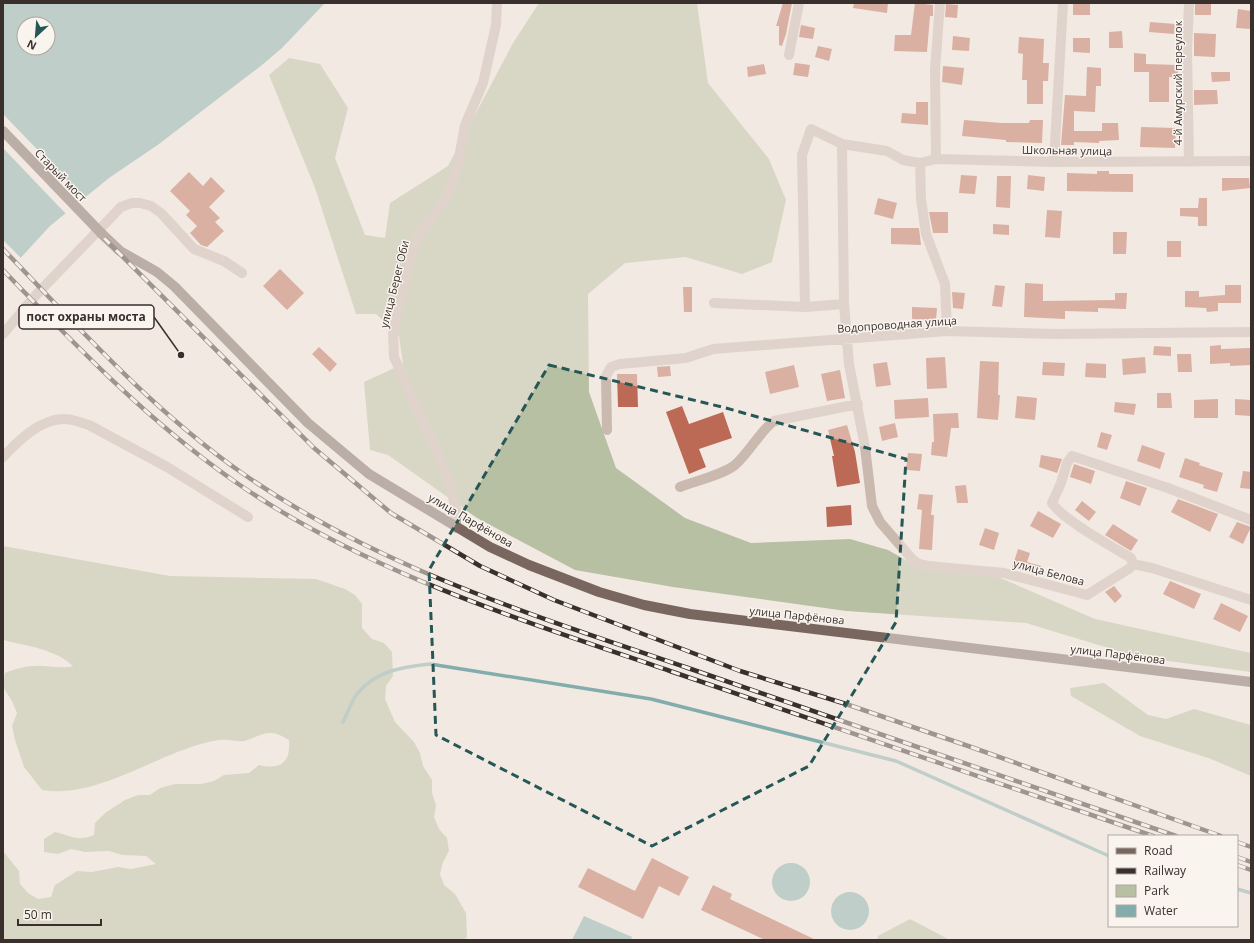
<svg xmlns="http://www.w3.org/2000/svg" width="1254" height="943" font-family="'Open Sans',sans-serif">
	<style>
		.green { fill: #b8c0a3 }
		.water { fill: #83adac; fill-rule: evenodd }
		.pier { fill: #f2eae2 }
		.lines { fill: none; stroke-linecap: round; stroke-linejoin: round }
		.stream { stroke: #83adac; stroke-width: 3.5 }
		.building { fill: #bc6a56 }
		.minor { stroke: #cab9af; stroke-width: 10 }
		.major { stroke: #79665f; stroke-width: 10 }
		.rail-casing { stroke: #392f2c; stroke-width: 4.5 }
		.rail { stroke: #faf4ef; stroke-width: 3; stroke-dasharray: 9; stroke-linecap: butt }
		.major-bridge { stroke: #79665f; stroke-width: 10 }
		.marked { fill: none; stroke: #255757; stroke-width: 3; stroke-dasharray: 8 5; stroke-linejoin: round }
		.labels { text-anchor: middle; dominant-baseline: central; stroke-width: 3; stroke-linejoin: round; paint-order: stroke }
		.street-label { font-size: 11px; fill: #392f2c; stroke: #faf4ef }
		.leader { fill: none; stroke: #392f2c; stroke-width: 1.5 }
		.callout-dot { fill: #392f2c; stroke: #faf4ef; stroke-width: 1.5 }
		.callout { fill: #faf4ef; stroke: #392f2c; stroke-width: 1.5 }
		.callout-label { font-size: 12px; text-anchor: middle; font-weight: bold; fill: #392f2c }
	</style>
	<rect width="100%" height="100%" fill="#f2eae2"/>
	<path class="green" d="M539,3H697L708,83L769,159L786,200L772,262L742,274L686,257L625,263L588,294L589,392L616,468L685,518L751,543L850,539L888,550L920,568L996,576L1095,619L1251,653V672L1138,657L1026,623L846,611L673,587L575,570L477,518L388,455L370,450L364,382L403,364L399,336L376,314H356L315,188L269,75L289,58L320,64L348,108L335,158L365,235L385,238L390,203L448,166L513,43Z
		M3,546L170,576L316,579L345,589L355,595L362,604V628L372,639L384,643L392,652L393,676L386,686L385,699L395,722L414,742L420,753L423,766L432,780V793L436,805L434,817L439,829L447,838L449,851L443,862L440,874L444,885L455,894L466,913L467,937L464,940H3V851L19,871L20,884L28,893L38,899L51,897L55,885L77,871L92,872L118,867L131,869L156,864L146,856L122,855L109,851L85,852L71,849L58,854L44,852V839L55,832C73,836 76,842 94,835L95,823L105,813L125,800L138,795H150L160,788L175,784H201L214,781L224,775L249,773L259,765C280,770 291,763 289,740C268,727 264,735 244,741C239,742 234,740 229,740C221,739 212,741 205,743C153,756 96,799 42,790L24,767L15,740L12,726L17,713L12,701L3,687L5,673C16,669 29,665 42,666C53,666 62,669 73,666C55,649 27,646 3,640Z
		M1104,683L1148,715L1166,719L1194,709L1251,725V776L1211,759L1140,736L1071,696L1070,688Z
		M910,919L950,940H877L878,936Z"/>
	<path class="water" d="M3,3H325L282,48L262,65L159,144L109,178L50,226L3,277ZM24,24H48V48H24Z
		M772 882a19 19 0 1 1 38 0a19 19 0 1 1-38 0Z
		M831 911a19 19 0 1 1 38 0a19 19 0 1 1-38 0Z
		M584,916L632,937L631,940H572Z"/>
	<path class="pier" d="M3,114L86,200L67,215L3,148Z
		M3,240L22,259L3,279Z"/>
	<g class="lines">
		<path class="stream" d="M343,722C348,713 351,702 357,694C375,671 402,667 430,664L651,699L896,761L1109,856
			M1237,889L1251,893"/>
	</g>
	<path class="building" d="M783,3H792L786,34L782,46L779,45V26H776Z
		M854,3H888L887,13L853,8Z
		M915,3L933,5V16H930L927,52L894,51L895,35H911Z
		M1073,3H1090V15H1073Z
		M1195,3H1211V15H1195Z
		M946,4L958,5L957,18L945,17Z
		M1238,9L1251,11V29L1236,28Z
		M1150,22L1175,24L1174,34L1149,32Z
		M801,25L815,28L813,39L799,37Z
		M1122,31L1123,48H1109V32Z
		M1194,33L1216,34L1215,57L1194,56Z
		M953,36L970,38L969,51L952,50Z
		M1019,37L1044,39L1043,63H1049L1048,81H1043V104H1027V80H1022L1023,54L1018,53Z
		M1073,38H1090V53L1073,52Z
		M818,46L832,49L829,61L815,57Z
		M1134,53L1146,54V64L1178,65V78L1169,77V102H1149V72H1134Z
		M795,63L810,65L808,77L793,75Z
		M764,64L766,74L748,77L747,67Z
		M943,66L964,68L962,85L942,82Z
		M1087,67L1101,68V86H1096L1095,112L1074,111V131H1102V123H1118L1119,140L1099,141V143L1074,142V145H1061L1065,95L1086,96Z
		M1211,72H1230V81L1212,82Z
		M1194,90H1217L1218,104L1194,105Z
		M916,102H928V125L901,123L902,113L916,114Z
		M964,120L1002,123H1029L1030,120H1043L1042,143L1006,142V140L962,136Z
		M1141,127L1176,128L1175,148L1140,147Z
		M1097,171H1109V174H1133V192L1067,191V173L1097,174Z
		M189,172L203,186L211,177L225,191L209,207L220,218L215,222L224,231L207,247L201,245L190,233L197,226L186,215L190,211L170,191Z
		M961,175L977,176L975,194L959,193Z
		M1028,175L1045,177L1044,191L1027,189Z
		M997,176H1011L1010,208L996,207Z
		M1222,178H1249L1250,188L1222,191Z
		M878,198L897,203L893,219L874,214Z
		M1199,198H1207V226H1198V217L1180,216V208H1198Z
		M1047,210L1062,211L1060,238L1045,237Z
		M929,212H948V233H933Z
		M993,224L1009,225V235L993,234Z
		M891,228H919L921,245L891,244Z
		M1113,232H1127L1126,254H1113Z
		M1167,241H1181V257H1167Z
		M280,269L304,293L287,310L263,286Z
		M1025,283L1043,284V301L1115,300V293H1127L1126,309L1098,308V312L1065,311V319L1024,317Z
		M995,285L1005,286L1002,307L992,306Z
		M1225,285H1241V303H1218V311L1207,312L1206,308L1185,307V291H1199V297L1225,295Z
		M683,287H692V312H684Z
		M952,292L965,293L963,309L953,308Z
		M912,307L937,308L936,320L912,319Z
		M1221,345V349L1251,348V365L1230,366V363L1210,364V346Z
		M1154,346L1171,347V356L1153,355Z
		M319,347L337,364L330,372L312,354Z
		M1177,354H1191L1192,372H1178Z
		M945,357L947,388L927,389L926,358Z
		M1145,357L1146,373L1123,375L1122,359Z
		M980,361L999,362L998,395H1000L998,420L977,418Z
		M887,362L891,385L876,387L873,364Z
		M1043,362L1065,363L1064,376L1042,375Z
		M1086,363L1106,364V378L1085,377Z
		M794,365L799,387L770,394L765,372Z
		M670,366L671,376L658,377L657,367Z
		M840,370L845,398L827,401L821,374Z
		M617,374H637L638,407H618Z
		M1157,393H1171L1172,408H1157Z
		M1017,396L1037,398L1035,420L1015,418Z
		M928,398L929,417L895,419L894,400Z
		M1218,399V418H1194V400Z
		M1235,399L1251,400V416L1235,415Z
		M1115,402L1136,404L1134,415L1114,412Z
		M682,406L689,424L723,412L732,438L699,449L706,467L689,474L666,412Z
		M958,413L959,428H951L947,457L931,455L932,442H934L933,414Z
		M895,423L898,437L882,441L879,427Z
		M847,425L855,452L860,483L837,487L832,456H834L828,430Z
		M1101,432L1112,435L1107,450L1097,447Z
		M1142,445L1165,453L1160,469L1137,461Z
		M908,453L922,454L920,471L906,470Z
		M1041,455L1062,459L1057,473L1039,467Z
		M1185,458L1200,463L1199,465L1223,473L1217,492L1203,488L1204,485L1179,477Z
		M1074,464L1095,471L1091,484L1070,477Z
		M1243,471L1251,472V489L1240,488Z
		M1126,481L1147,488L1140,506L1120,498Z
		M966,485L968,503H957L955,486Z
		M919,494L933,495L931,515H934L932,550L919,549L922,510L917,509Z
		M1178,499L1218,514L1210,532L1171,512Z
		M1082,501L1096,512L1089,521L1075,510Z
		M851,505L852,525L827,527L826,507Z
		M1038,511L1061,524L1053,538L1030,526Z
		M1237,522L1251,527L1243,544L1229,537Z
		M1113,524L1138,540L1131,551L1105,535Z
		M985,528L999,533L994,550L979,545Z
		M1018,549L1030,553L1027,562L1041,566L1038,575L1012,568Z
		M1170,581L1201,594L1194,609L1163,594Z
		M1114,586L1122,596L1115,603L1105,592Z
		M1221,603L1248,616L1240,632L1213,619Z
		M652,858L689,877L679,896L659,886L643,919L578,887L588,868L635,891Z
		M713,885L732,894L730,899L816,940H765L701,910Z"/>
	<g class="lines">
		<path class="minor" d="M789,55L799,3
			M936,159L935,70L940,3
			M1251,161L1054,162L936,159L920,163L903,160L887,151L842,144L844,304L849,364L865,447L872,506L880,522L913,560L919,564L928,566L1004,573L1087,595L1130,568L1133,564L1131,558C1113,547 1063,520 1052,503L1061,483L1067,463L1072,456L1168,488L1251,520
			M1054,162L1063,3
			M1189,162L1187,50L1189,3
			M920,163L921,199L926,234L945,284L947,331
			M714,303L805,307L844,304
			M805,307L802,155L811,129L842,144
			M3,334L36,295L121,207L132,203H140L151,206L161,213L194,249L224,261L242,273
			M607,430L606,376L611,367L620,364L686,358L713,349L947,331L1055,334L1251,332
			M3,457C18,441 41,418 65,419C73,419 81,423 89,425L167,467L248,517
			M680,487C696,481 722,475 735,465C749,453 761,430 774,421L858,404
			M456,528V509L447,475L394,357L393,330L411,255L418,236L445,200L457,169L465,125L483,83L496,25L497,3
			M1133,564L1152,568L1251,600"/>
		<path class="major" d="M102,234L120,251L157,272L174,286L308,423L369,474L490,547L529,565L599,592L644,605L690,614L1251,682"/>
		<defs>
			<path id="rail" d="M3,134L101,235L314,448L391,513L480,566L554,600L740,671L846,704L971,747L1221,836
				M3,249C79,328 152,410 242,473C376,567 535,616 688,668C851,724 1013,780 1176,836
				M3,270C75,345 148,421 234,481C364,572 522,620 670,671C831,726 992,781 1153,836
				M1237,842L1251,847
				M1237,857L1251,862
				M1237,865L1251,870"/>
		</defs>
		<use href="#rail" class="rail-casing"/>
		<use href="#rail" class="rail"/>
		<path class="major-bridge" d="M3,131L102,234"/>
	</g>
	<path d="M0 0H1254V943H0ZM549,365L726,408L906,459L896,622L809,766L652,846L436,735L429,570Z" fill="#f2eae2" fill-opacity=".55" fill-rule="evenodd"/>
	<path class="marked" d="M549,365L726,408L906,459L896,622L809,766L652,846L436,735L429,570Z"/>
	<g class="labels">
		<g class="street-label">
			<text transform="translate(1177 83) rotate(-90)">4-й Амурский переулок</text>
			<text transform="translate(1067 150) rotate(1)">Школьная улица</text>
			<text transform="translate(61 175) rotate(46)">Старый мост</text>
			<text transform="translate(394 284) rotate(-76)">улица Берег Оби</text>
			<text transform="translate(897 324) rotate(-4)">Водопроводная улица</text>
			<text transform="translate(471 520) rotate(30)">улица Парфёнова</text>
			<text transform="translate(1049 572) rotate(15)">улица Белова</text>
			<text transform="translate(797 615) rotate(6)">улица Парфёнова</text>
			<text transform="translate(1118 654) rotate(7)">улица Парфёнова</text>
		</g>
	</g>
	<path class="leader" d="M181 355L154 317"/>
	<circle class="callout-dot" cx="181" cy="355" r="4"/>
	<rect class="callout" x="19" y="305" width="135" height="24" rx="4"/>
	<g class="callout-label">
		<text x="86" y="321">пост охраны моста</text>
	</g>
	<rect width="1254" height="943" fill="none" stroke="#392f2c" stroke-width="8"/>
	<rect x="1108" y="835" width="130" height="92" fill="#faf4ef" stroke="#ada5a1"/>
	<rect x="1116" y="848" width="20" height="6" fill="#79665f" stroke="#ada5a1"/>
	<text x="1144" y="855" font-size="12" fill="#392f2c">Road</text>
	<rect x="1116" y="868" width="20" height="6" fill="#392f2c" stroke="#ada5a1"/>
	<text x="1144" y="875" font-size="12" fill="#392f2c">Railway</text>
	<rect x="1116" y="885" width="20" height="12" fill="#b8c0a3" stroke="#ada5a1"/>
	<text x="1144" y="895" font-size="12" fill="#392f2c">Park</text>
	<rect x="1116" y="905" width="20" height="12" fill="#83adac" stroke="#ada5a1"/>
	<text x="1144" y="915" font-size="12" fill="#392f2c">Water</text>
	<g transform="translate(36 36) rotate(206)"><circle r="19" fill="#faf4ef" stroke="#ada5a1"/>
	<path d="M0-3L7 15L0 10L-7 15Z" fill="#255757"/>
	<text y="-6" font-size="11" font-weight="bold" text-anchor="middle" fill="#392f2c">N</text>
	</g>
	<path d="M18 919v6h83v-6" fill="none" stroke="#392f2c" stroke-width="2"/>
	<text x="24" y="919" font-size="12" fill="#392f2c" stroke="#faf4ef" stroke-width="3" paint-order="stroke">50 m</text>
</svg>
